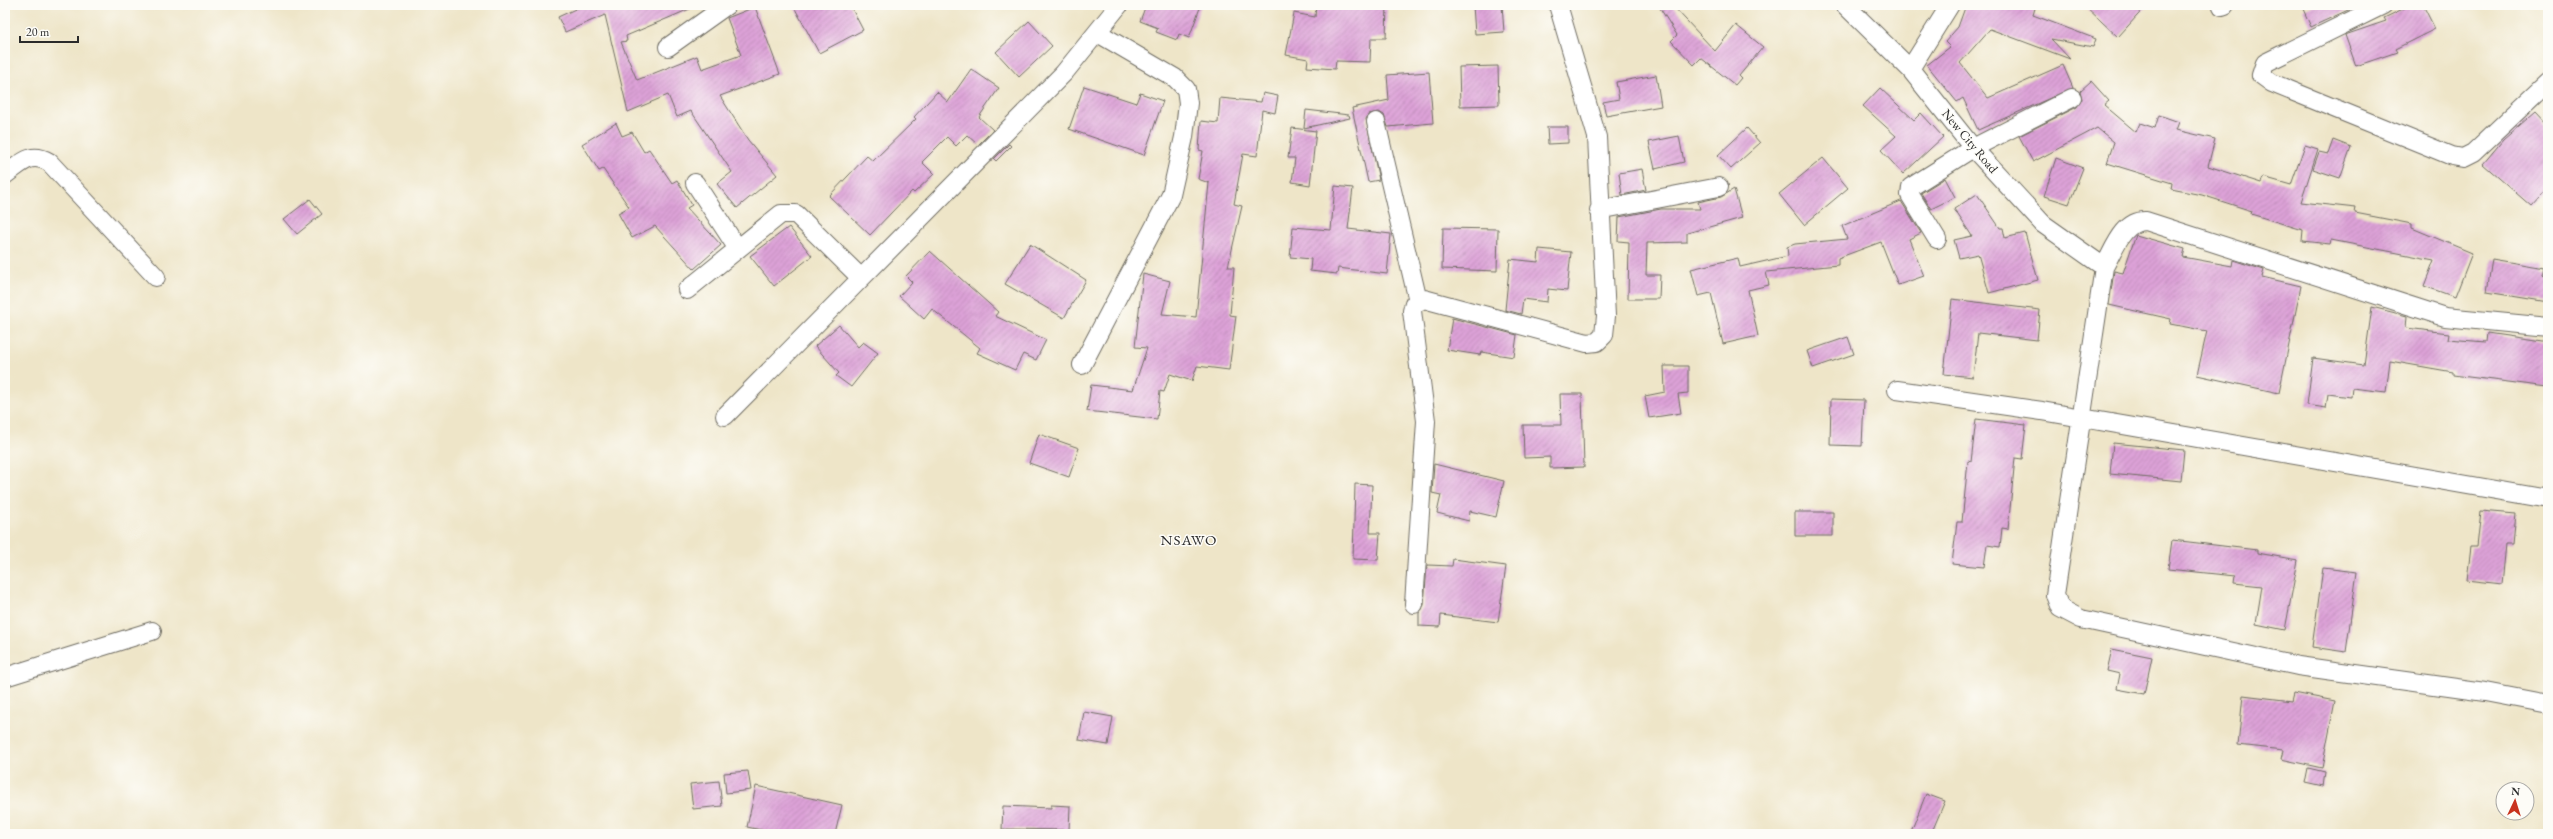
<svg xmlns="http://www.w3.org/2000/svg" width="2553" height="839" font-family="'EB Garamond',serif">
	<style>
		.building { fill: url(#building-hatch) }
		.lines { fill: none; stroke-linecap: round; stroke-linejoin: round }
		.street-casing { stroke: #6f6c62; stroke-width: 20 }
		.street { stroke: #fff; stroke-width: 18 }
		.labels { text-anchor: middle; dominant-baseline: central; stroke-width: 3; stroke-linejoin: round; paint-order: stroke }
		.street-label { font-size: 13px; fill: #2b2b2b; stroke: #fdfcf7 }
		.quarter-label { font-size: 15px; letter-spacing: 1px; fill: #2b2b2b; stroke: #fdfcf7 }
	</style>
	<defs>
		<pattern id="building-hatch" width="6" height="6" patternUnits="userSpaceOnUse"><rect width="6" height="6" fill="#dda2d8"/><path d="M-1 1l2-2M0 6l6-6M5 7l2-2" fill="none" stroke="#b384af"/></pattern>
	</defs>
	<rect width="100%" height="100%" fill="#fdfcf7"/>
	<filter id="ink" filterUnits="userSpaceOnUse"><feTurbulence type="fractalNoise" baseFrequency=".025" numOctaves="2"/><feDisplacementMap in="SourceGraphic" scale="8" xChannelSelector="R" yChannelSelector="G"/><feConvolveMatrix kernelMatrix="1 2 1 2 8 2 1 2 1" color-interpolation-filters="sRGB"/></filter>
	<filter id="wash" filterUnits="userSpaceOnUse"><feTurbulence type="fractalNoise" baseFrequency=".012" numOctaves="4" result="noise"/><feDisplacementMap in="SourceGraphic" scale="16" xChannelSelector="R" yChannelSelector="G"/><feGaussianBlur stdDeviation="0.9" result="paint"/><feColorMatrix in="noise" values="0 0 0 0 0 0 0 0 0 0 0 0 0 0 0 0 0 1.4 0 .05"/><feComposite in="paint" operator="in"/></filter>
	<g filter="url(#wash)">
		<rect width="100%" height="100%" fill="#eee5c8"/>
		<g id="blocks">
			<path class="building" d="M584,5H699L626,36L627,41L621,42L637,80L697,56L702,69L741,55L727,18L755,7L780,74L720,96L748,140L777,175L737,208L717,184L732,172L691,111L677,117L668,95L628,112L605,15L565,32L558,17Z
				M793,5H850L863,30L819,53Z
				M1146,5H1201L1189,38L1179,34L1177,40L1156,32L1158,28L1140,21Z
				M1316,5H1387L1386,38H1371L1370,62L1336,61L1335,69L1307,67L1308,59L1286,55L1294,13L1315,17Z
				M1473,5H1502L1504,32L1475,34Z
				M1658,5H1672L1715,51L1736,25L1763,47L1739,76L1741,78L1735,85L1701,58L1694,65L1671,41L1677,35Z
				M1966,5H2036L2033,15L2096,39L2093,47L2051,39L2070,59L1990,29L1960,63L1988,98L2063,65L2073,88L1978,130L1963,98L1957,102L1927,65L1950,47L1945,42L1958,27Z
				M2084,5H2147L2118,37Z
				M2313,5H2359L2311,27L2303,9Z
				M2411,5H2423L2435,29L2395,49L2397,52L2356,66L2345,35L2386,21L2384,18Z
				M1029,21L1052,46L1019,77L996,52Z
				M1498,66L1499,105L1460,106L1459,67Z
				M971,69L999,88L979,117L993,130L978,145L967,135L956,146L947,137L922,162L934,174L914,193L912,191L870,235L829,196L867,156L873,161L916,119L914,117L937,92L948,102Z
				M1429,72L1433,123L1388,127L1384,115L1379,112L1369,114L1366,119L1379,180L1368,182L1352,108L1389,100L1387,75Z
				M1656,75L1661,106L1606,116L1603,102L1619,99L1616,82Z
				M2091,81L2109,101L2104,105L2136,132L2140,123L2155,128L2159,115L2179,122L2176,130L2215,139L2208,166L2261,183L2263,177L2291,185L2305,145L2318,149L2301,202L2356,208L2355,213L2412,224V228L2472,253L2455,297L2424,286L2434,260L2331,240L2330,244L2302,241L2303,230L2251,214L2252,211L2202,195L2171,189L2172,183L2107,163L2114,142L2097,128L2033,162L2019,136L2077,107L2082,99L2080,91Z
				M1084,86L1136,103L1140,93L1163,101L1144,155L1069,129Z
				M1880,88L1914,120L1921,113L1943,137L1903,174L1881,150L1896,136L1863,106Z
				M1263,93L1278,96L1275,113L1262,110L1257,156L1243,154L1234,204L1242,206L1228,267H1234L1230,315L1236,316L1229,370L1197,366L1192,381L1170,374L1164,392L1160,391L1157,419L1087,411L1091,385L1133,390L1147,348L1135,347L1143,274L1170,281L1162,314L1196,317L1209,183L1198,179L1203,151L1199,150L1201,121L1218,123L1220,98L1261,102Z
				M1306,110L1349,115L1350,118L1304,128Z
				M2535,112L2548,126V187L2531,206L2483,164L2503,140Z
				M616,123L622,136L632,132L644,152L649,149L672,183L677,180L692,205L687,208L721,245L694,269L655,226L632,238L618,213L629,207L603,169L599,171L582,144Z
				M1547,127H1568V143L1548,144Z
				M1292,128L1316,131L1310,185L1292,182L1295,158H1288Z
				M1747,128L1760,143L1731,169L1718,155Z
				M1679,136L1684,162L1655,169L1649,142Z
				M2333,140L2351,147L2340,178L2313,169L2319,152L2328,154Z
				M1009,144L1011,146L996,161L994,159Z
				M1823,158L1848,188L1804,225L1779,194Z
				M2056,158L2083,168L2069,204L2044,196Z
				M1642,169L1646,190L1622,195L1619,173Z
				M1945,178L1955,197L1931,209L1921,193Z
				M1335,186L1353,188L1348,229L1391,234L1387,274L1338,268L1337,274L1310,271L1311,259L1290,257L1293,227L1331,230Z
				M1734,189L1742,218L1687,233V242L1647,243L1646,275H1660L1659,299H1628L1629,242L1618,241L1619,217L1661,209H1700L1698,202L1721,197Z
				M1977,194L2000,228H2003L2005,238L2025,233L2038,280L1989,293L1978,254L1959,258L1954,240L1972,236L1954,209Z
				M310,199L322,214L297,234L284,219Z
				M1901,201L1921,233L1909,239L1924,276L1898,285L1881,242L1838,258V265L1766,272L1769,285L1748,290L1758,336L1723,344L1711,293L1698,296L1691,269L1738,258L1740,267L1788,256L1787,247L1795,244L1847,239L1842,226Z
				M789,227L812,256L774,286L750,256Z
				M1443,228L1498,229L1497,271L1442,269Z
				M2136,235L2185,249L2183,257L2232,266L2233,260L2264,270L2262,277L2301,286L2279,393L2197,375L2207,331L2170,324L2171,319L2109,305L2114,271L2123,273Z
				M1030,244L1086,280L1064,318L1005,284Z
				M1539,249L1571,252L1567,291L1548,289L1547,302L1523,299L1521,314L1505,310L1510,259L1538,262Z
				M930,251L998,312L995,316L1046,340L1036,360L1023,354L1015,370L977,353L980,348L932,309L924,319L899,296L912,282L906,276Z
				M2492,259L2544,268L2542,276L2548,278V302L2487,292Z
				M1952,299L2040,310L2037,340L1978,333L1973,377L1944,374Z
				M2372,307L2407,316L2406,328L2449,333L2448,339L2486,342L2487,333L2548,342V387L2453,375V372L2390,361L2386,392L2352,388L2351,397L2328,394L2326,408L2307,405L2313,358L2364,365Z
				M1452,318L1517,335L1514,357L1481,352L1480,355L1447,350Z
				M839,325L858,347L863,342L878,353L851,387L836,376L839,373L815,346Z
				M1848,337L1854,354L1813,368L1807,351Z
				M1664,366H1688V393L1678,394L1681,413L1649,418L1645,396L1665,392Z
				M1560,394H1582L1584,467L1550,468V457L1524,458L1523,425H1561Z
				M1831,399L1864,400L1862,446L1830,445Z
				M1976,419L2026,425L2022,459L2015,458L2008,529L2002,528L2000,547L1987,545L1984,567L1952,564L1957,522H1962L1968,461L1971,462Z
				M1039,434L1079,448L1069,477L1029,463Z
				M2113,443L2184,450L2181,481L2110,474Z
				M1434,464L1504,481L1496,517L1470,511L1469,521L1437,513L1441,495L1432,493Z
				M1355,484L1372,485L1370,533H1380L1378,560L1353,559Z
				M2481,511L2516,514L2513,544H2506L2502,584L2467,580L2471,547H2477Z
				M1795,512H1833V536H1795Z
				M2172,540L2257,550V553L2298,560L2285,630L2256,624L2262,586L2234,583L2235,576L2168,569Z
				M1453,559L1506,566L1498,622L1441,615L1440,627L1419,626V613L1424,605L1427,565L1452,566Z
				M2323,568L2357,572L2346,652L2312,647Z
				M2112,649L2152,657L2144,694L2117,689L2120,674L2107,671Z
				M2294,693L2335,701L2322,768L2281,759L2283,750L2238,745L2243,695L2292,701Z
				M1084,712L1113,717L1108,745L1079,740Z
				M2308,768L2325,772L2323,787L2305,783Z
				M748,771L751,790L726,793L724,773Z
				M719,781L722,806L693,809L690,784Z
				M756,786L842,805L835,834H780L747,827Z
				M1926,794L1945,801L1931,834H1910Z
				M1051,805L1070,806L1069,830L1002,829L1003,806L1051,808Z"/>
		</g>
	</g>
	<g filter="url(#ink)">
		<use href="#blocks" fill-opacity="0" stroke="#6f6c62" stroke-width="1"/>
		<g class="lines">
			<defs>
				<path id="street" d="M1845,5L1910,69L1973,148L2043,224L2104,267
					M2383,5L2265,63L2261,75L2272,83L2452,156L2463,158L2473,153L2548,82
					M2222,6L2225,5
					M668,47L727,5
					M1910,69L1950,5
					M1376,122L1418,301
					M5,175C21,164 30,151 49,162L156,277
					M695,183L738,249
					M1599,210L1719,187
					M1937,239L1910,195L1911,187L1973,148L2072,98
					M687,290L781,214H796L861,278
					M2548,327L2445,317L2146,221C2123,220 2114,250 2104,267L2055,595L2060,608L2081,619L2298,666L2485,692L2548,704
					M1082,365L1171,195L1184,137L1188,103L1186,89L1175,78L1098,33
					M1897,390L2042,411L2548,499
					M725,416L1064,73L1119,5
					M1414,604L1426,421L1412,311L1414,304L1424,299L1587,343L1597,342L1604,335L1606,316L1597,137L1558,5
					M5,677L152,631"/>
			</defs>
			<use href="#street" class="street-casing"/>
			<use href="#street" class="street"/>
		</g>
	</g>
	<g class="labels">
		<g class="street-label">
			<text transform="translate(1970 141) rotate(50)">New City Road</text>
		</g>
		<g class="quarter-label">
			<text x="1189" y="539">NSAWO</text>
		</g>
	</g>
	<rect width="2553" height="839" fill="none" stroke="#fdfcf7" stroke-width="20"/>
	<g transform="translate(2515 801) rotate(4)"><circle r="19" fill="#fdfcf7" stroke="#a9a8a5"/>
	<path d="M0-3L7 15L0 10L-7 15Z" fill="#c8321e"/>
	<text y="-6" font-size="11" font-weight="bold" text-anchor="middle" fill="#2b2b2b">N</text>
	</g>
	<path d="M20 36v6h58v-6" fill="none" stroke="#2b2b2b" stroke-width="2"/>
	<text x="26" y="36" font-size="12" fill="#2b2b2b" stroke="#fdfcf7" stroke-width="3" paint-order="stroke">20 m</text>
</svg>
